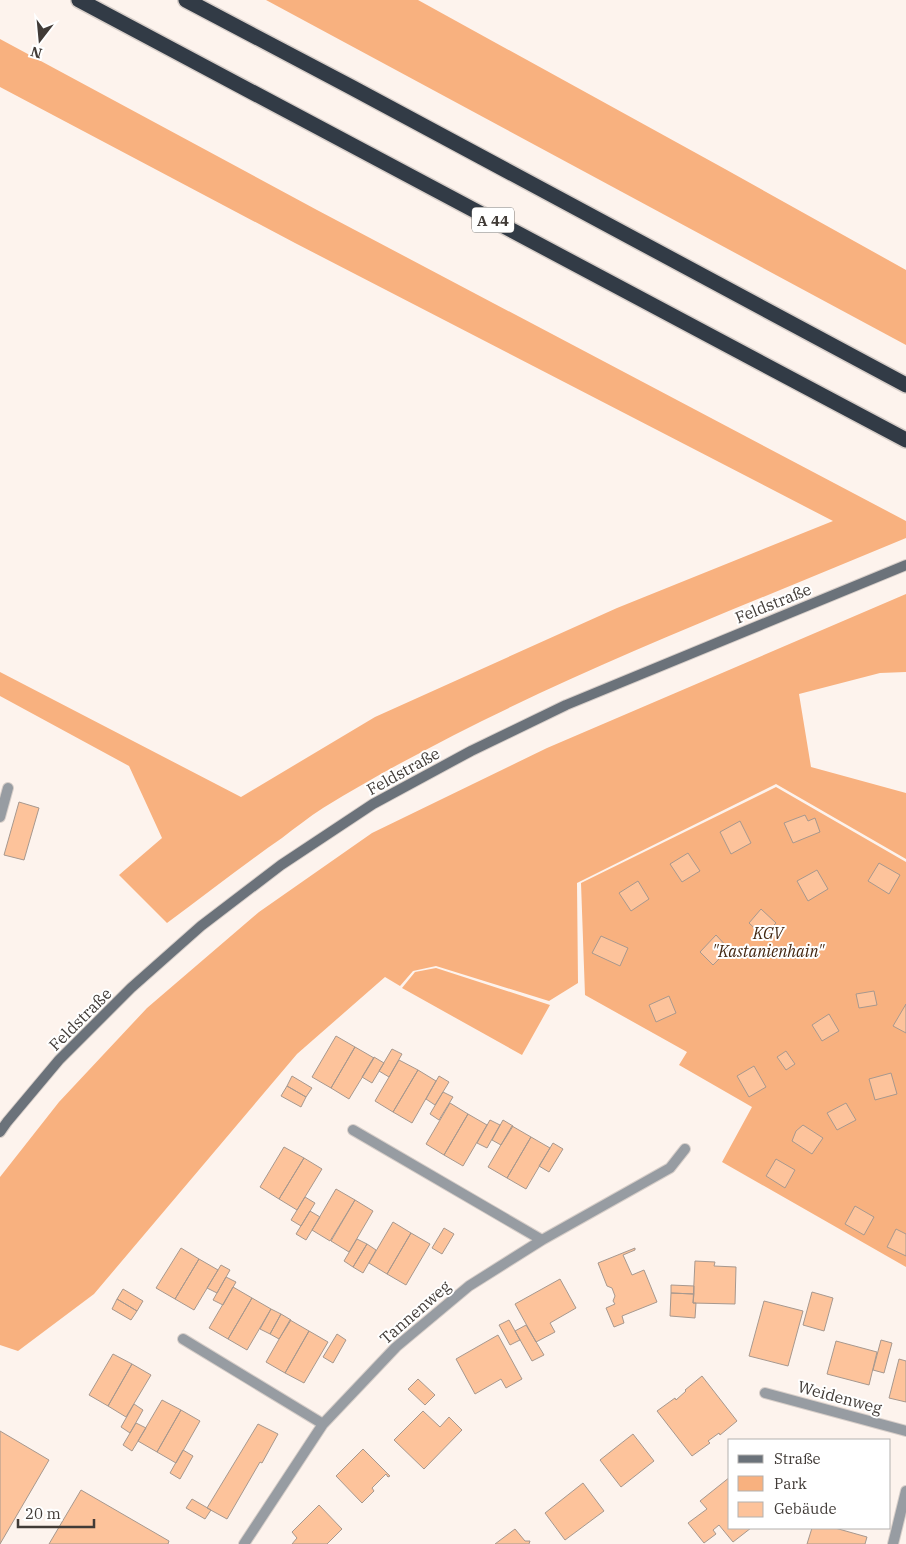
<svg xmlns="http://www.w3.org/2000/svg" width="906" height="1544" font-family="'IBM Plex Serif',serif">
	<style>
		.green { fill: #f8b17f }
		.building { fill: #fdc39b; stroke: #a7988e }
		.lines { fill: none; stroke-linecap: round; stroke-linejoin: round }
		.lane-casing { stroke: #d7cec9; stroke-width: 12 }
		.street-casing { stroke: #d7cec9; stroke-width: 12 }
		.secondary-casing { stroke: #d7cec9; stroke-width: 12 }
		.highway-casing { stroke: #d7cec9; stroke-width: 18 }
		.lane { stroke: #979ca2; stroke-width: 10 }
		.street { stroke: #979ca2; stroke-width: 10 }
		.secondary { stroke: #6b727a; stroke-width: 10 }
		.highway { stroke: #323b46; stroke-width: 15 }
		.labels { text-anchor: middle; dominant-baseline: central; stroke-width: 4; stroke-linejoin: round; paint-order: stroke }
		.shield { fill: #fff; stroke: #7a7673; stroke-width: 1 }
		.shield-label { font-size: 15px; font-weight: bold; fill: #413b37 }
		.street-label { font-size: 16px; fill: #413b37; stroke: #fff }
		.park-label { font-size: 16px; font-style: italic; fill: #432711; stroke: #fff }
	</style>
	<rect width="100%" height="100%" fill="#fdf3ed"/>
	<path class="green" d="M266,0H418L725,169L906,270V345Z
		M0,39L317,210L906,521V538C708,621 506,696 323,808C309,817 295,828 282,838C243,865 205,895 167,923L119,875L162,838L129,766L0,696V672L241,797L375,717L617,608L833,521L295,243L0,87Z
		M906,594V672L880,673L799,694L811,767L906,793V859L776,784L577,883L578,983L549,1001L436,966L413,971L400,986L385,977L297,1054L94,1294L18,1351L0,1345V1177L59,1102L147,1008L259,912L372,833L547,748Z
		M776,787L906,862V1267L722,1162L752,1107L679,1065L687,1052L585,995L581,883Z
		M436,968L550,1005L522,1055L402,988L415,972Z"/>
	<path class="building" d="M19,802L39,808L24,860L4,855Z
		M805,815L808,821L815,818L820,832L793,843L784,823Z
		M740,821L751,843L731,854L720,832Z
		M688,853L700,871L682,882L670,864Z
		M879,863L900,875L889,894L868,881Z
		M817,870L828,889L808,901L797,881Z
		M638,881L649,899L631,911L619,893Z
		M761,909L776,923L763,936L749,923Z
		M716,935L729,949L713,965L700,952Z
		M601,936L628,948L620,966L592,953Z
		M874,991L877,1005L859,1008L856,994Z
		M669,996L676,1013L656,1022L649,1005Z
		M906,1004V1033L893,1026Z
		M829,1014L839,1031L822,1041L812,1025Z
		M336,1036L355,1047L331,1088L312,1077Z
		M355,1047L374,1058L349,1099L331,1088Z
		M392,1049L402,1054L389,1077L379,1071Z
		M786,1051L795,1064L786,1070L777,1057Z
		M374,1057L384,1063L372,1083L362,1077Z
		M399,1060L418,1070L393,1112L375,1101Z
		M754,1066L766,1087L749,1097L737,1076Z
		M418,1070L436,1081L412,1123L393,1112Z
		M891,1073L897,1094L875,1100L869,1079Z
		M292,1076L312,1088L306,1097L287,1086Z
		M439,1076L449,1082L435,1105L426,1099Z
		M287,1086L306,1097L301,1107L281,1096Z
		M443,1092L453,1097L439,1120L430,1114Z
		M450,1103L468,1114L444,1155L426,1144Z
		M846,1103L856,1120L837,1130L827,1113Z
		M468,1114L487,1125L463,1166L444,1155Z
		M490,1120L500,1125L487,1148L477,1143Z
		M503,1120L513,1126L501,1145L492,1140Z
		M803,1125L823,1138L812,1154L792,1141L796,1131Z
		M512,1126L531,1137L507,1178L488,1167Z
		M531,1137L550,1148L526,1189L507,1178Z
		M553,1143L563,1149L549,1172L539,1166Z
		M284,1147L304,1158L279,1199L260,1187Z
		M304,1158L322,1169L297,1210L279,1199Z
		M776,1159L795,1170L785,1188L766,1176Z
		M336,1189L355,1200L330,1241L312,1230Z
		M305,1197L315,1203L301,1226L291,1220Z
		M355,1200L373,1211L349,1252L331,1241Z
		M855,1206L874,1217L864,1235L845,1224Z
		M310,1211L320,1217L306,1240L296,1234Z
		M393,1222L411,1233L387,1274L369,1263Z
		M444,1228L454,1234L442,1254L432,1248Z
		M896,1229L906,1234V1256L887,1247Z
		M411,1233L430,1244L406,1285L387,1274Z
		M357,1239L367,1244L353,1267L344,1261Z
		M367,1244L376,1250L363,1273L353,1267Z
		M181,1248L199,1259L175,1299L156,1288Z
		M635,1248V1250L623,1255L632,1275L644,1270L657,1302L622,1316L624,1323L614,1327L606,1308L615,1304L613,1301L615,1296L612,1288L607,1286L598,1263Z
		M199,1259L218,1270L194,1310L175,1299Z
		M695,1261L715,1262L714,1266L736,1267L735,1304L693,1303Z
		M221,1265L230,1270L217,1293L207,1288Z
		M226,1277L236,1282L223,1305L213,1300Z
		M560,1279L576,1308L550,1323L555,1332L536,1342L515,1304Z
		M671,1285L694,1286V1294L671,1293Z
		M233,1287L252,1298L228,1339L209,1328Z
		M123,1289L143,1301L137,1311L117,1299Z
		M812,1292L833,1298L824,1331L803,1325Z
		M671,1293L694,1294L693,1303H696L695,1318L670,1316Z
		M252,1298L271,1309L247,1350L228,1339Z
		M117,1299L137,1311L131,1320L112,1309Z
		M764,1301L803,1311L788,1366L749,1356Z
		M271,1309L281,1314L270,1334L260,1329Z
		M281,1314L291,1320L279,1339L270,1334Z
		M290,1320L309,1331L285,1373L266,1362Z
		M509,1320L520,1340L510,1345L499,1325Z
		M526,1325L544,1355L532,1361L515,1331Z
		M309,1331L328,1342L304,1383L285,1373Z
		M337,1334L346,1340L333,1363L323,1357Z
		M498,1335L522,1379L506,1388L501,1379L475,1394L456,1359Z
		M881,1340L892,1343L884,1373L873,1370Z
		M836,1341L877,1352L869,1385L827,1374Z
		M113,1354L132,1364L108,1406L89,1395Z
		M899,1359L906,1361V1402L889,1398Z
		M132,1364L151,1375L126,1417L108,1406Z
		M702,1376L737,1421L720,1435L719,1433L708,1441L710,1443L692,1456L657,1411L675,1398L676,1400L686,1391L685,1390Z
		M418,1379L435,1395L425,1405L408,1389Z
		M162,1400L181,1410L157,1452L138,1441Z
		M134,1404L143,1410L130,1433L121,1427Z
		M181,1410L200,1421L176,1463L157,1452Z
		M423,1411L440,1427L449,1417L462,1430L424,1469L394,1440Z
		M136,1423L146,1428L132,1451L123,1445Z
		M258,1424L278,1434L262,1463L260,1462L227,1519L207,1508Z
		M0,1431L49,1460L0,1544Z
		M633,1434L654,1461L621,1487L600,1460Z
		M363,1449L390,1476L388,1477L386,1474L372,1488L374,1491L362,1503L336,1476Z
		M183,1450L193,1456L180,1479L170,1473Z
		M730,1477V1528H751L733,1542L719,1525L713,1530L716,1534L704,1543L688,1523L707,1509L700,1501Z
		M583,1483L604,1511L565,1540L545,1513Z
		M81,1490L169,1541L168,1544H49Z
		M192,1499L211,1510L205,1519L186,1508Z
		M319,1505L342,1529L327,1544H292L297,1538L292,1532Z
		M812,1528H835L867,1537L865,1544H807Z
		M515,1529L525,1541H530L529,1544H495Z"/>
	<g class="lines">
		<defs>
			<path id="lane" d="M0,817L8,788"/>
			<path id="street" d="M353,1130L542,1240
				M183,1339L323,1424
				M765,1393L906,1431
				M244,1544L323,1424L396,1347L469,1286L542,1240L670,1168L685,1149
				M893,1544L906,1491"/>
			<path id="secondary" d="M0,1132L7,1122L59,1060L131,988L201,926L281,865L373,804L471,751L566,705L906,565"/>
			<path id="highway" d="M79,0L906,440
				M186,0L351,87L906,385"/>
		</defs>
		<use href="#lane" class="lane-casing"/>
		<use href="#street" class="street-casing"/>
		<use href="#secondary" class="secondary-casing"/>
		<use href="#highway" class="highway-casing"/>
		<use href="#lane" class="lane"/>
		<use href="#street" class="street"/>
		<use href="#secondary" class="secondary"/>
		<use href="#highway" class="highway"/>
	</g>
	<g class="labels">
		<rect class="shield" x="472" y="207.5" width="42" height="25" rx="4"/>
		<g class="shield-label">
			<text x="493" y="220">A 44</text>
		</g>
		<g class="street-label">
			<text transform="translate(773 603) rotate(-22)">Feldstraße</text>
			<text transform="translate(403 771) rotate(-29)">Feldstraße</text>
			<text transform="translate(80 1019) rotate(-45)">Feldstraße</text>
			<text transform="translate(415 1312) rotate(-41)">Tannenweg</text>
			<text transform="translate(840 1397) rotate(15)">Weidenweg</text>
		</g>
		<g class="park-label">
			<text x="768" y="933">KGV<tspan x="768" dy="18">"Kastanienhain"</tspan></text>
		</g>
	</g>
	<rect x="728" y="1439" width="162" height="90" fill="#ffffff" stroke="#b3b1af"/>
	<rect x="738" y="1455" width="25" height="8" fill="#6b727a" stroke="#b3b1af"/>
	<text x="774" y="1464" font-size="15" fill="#413b37">Straße</text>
	<rect x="738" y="1476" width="25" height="15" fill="#f8b17f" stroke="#b3b1af"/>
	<text x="774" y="1489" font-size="15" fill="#413b37">Park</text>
	<rect x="738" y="1502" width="25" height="15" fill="#fdc39b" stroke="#b3b1af"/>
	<text x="774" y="1514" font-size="15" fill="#413b37">Gebäude</text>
	<g transform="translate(40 40) rotate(196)" stroke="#ffffff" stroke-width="4" paint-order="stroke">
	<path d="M0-4L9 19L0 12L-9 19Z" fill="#413b37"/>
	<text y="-8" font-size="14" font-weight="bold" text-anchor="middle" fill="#413b37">N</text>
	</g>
	<path d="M18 1519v8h76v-8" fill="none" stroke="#413b37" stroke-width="2.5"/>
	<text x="25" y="1519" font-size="15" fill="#413b37" stroke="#ffffff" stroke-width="4" paint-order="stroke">20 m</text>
</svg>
